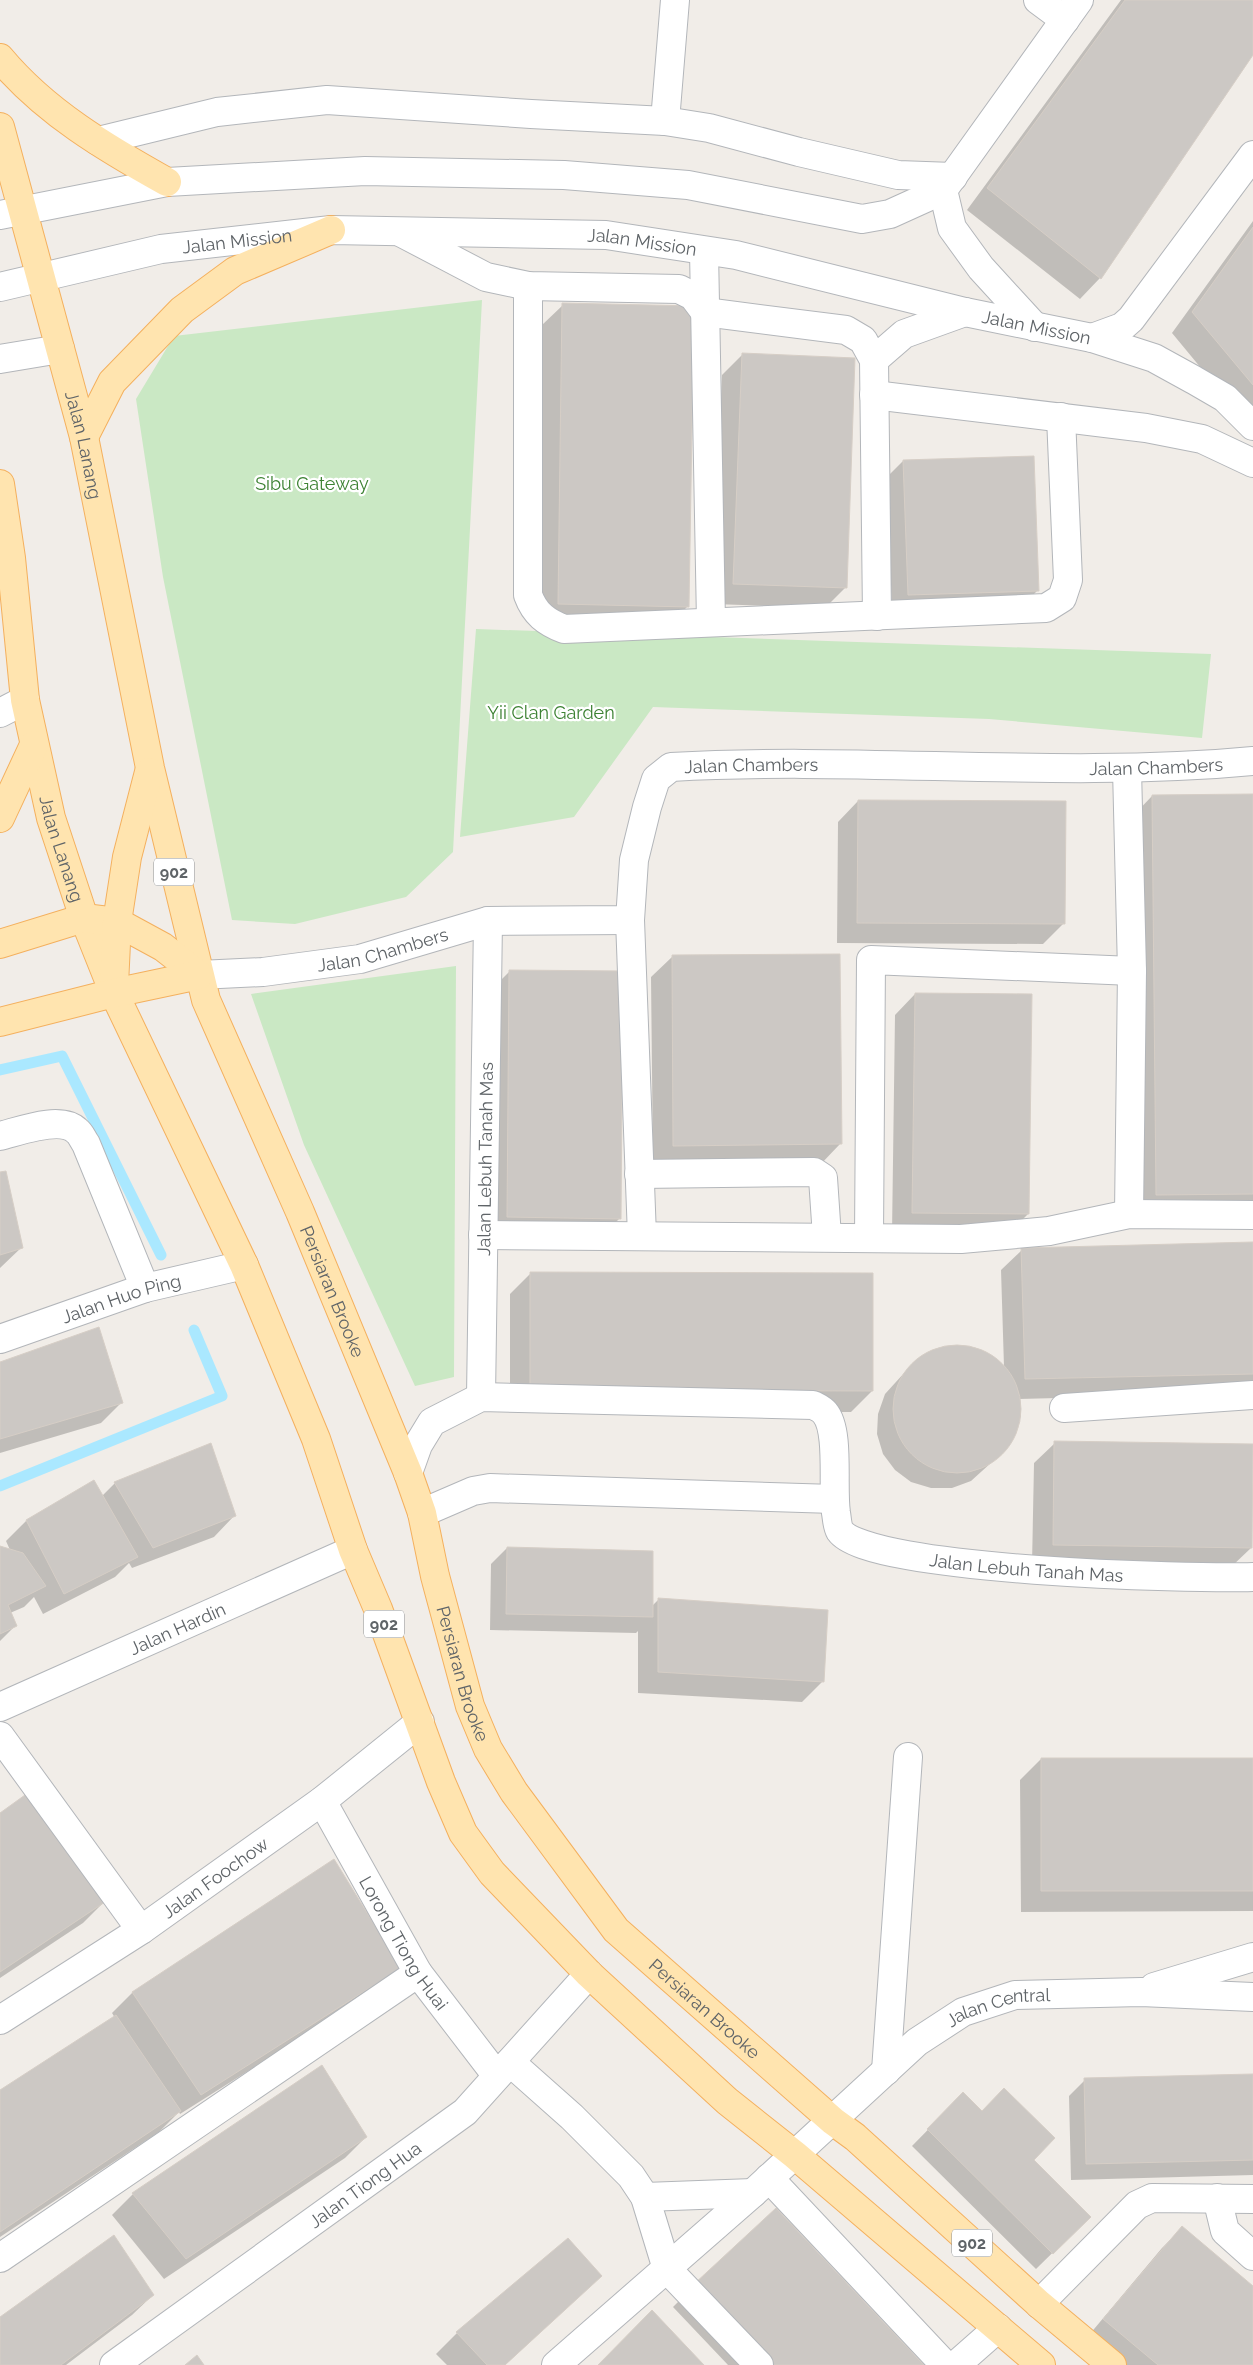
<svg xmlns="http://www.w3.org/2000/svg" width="1253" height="2365" font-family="Raleway,sans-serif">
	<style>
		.green { fill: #cae8c4 }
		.shadow { fill: #0003 }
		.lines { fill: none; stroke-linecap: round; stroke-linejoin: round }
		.stream { stroke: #aae8ff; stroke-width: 11 }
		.building { fill: #ccc8c4; stroke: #d6cec6 }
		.minor-casing { stroke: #b3b6ba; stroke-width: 30 }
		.major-casing { stroke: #f4b05e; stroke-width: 30 }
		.minor { stroke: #fff; stroke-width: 28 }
		.major { stroke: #ffe4af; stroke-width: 28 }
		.labels { text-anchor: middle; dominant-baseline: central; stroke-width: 4.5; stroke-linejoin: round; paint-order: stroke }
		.shield { fill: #fff; stroke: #8f9295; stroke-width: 1 }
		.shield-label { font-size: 16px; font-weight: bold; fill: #5f6468 }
		.street-label { font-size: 18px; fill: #5f6468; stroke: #fff }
		.park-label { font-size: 18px; fill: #3d8233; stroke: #fff }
	</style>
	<rect width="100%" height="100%" fill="#f1ede8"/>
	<path class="green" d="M482,300L453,852L406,897L295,924L232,920L163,577L136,399L174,336Z
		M476,629L1211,654L1202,738L989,719L653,707L574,817L460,837Z
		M456,966L454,1377L415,1386L304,1145L251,994Z"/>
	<path class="shadow" d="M1121,0H1253V53L1100,278L1080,299L967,210Z
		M1253,221V431L1172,333Z
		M563,305L688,606L667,627L538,625L542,325Z
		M743,354L845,588L825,608L713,604L722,375Z
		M903,461L1038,590L1022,606L892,611L887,477Z
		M1253,795V1208L1136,1216L1132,817L1152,796Z
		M858,801L1064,923L1043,944L837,943L838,822Z
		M672,957L840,1144L820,1165L653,1166L651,977Z
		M510,971L620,1218L599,1239L487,1238L489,992Z
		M915,994L1028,1214L1007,1235L892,1233L895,1015Z
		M0,1173L22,1247L0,1268Z
		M1253,1244V1393L1019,1399L1021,1415L1015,1435L1003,1452L971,1481L952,1488H931L911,1482L895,1470L883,1454L877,1434L878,1414L885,1394L915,1361L933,1350L955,1346L976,1348L995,1358L1004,1367L1001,1270L1022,1250Z
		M531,1273L872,1391L851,1412L510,1411V1294Z
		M0,1363L122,1402L101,1423L0,1453Z
		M1055,1443L1251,1548L1230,1568L1032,1565L1034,1463Z
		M115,1483L234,1516L214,1537L132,1568L129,1563L115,1577L43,1614L34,1597L24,1607L10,1613L15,1626L0,1641V1547L10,1550L6,1541L26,1521L101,1497Z
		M507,1548L652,1606L659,1599L823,1681L802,1702L638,1693V1631L636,1633L490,1630L491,1564Z
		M1041,1759H1253V1911L1021,1912L1020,1780Z
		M0,1815L104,1902L83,1923L0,1978Z
		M334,1861L399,1968L378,1989L180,2114L179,2112L159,2132L0,2237V2092L115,2018L112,2013L132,1993Z
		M322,2067L366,2137L345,2158L164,2279L112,2215L133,2194Z
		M1253,2075V2175L1071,2180L1069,2096L1085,2080Z
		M963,2094L1089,2217L1036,2269L912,2146Z
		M1182,2228L1253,2287V2365H1112L1084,2341L1162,2248Z
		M567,2240L600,2276L505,2365H447L436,2354L457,2333Z
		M694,2286L922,2365H728L673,2307Z
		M153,2295L132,2315L66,2365H0V2319Z"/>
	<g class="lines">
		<path class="stream" d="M0,1070L62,1056L161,1255
			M0,1486L222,1396L194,1330"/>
	</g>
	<path class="building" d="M1125,0H1253V55L1101,279L987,188Z
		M1253,227V385L1192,312Z
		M562,303L694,306L689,607L558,604Z
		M742,353L855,358L847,588L733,584Z
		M1034,456L1039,591L908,595L903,460Z
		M1253,794V1194L1156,1195L1152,795Z
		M858,800L1066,801L1065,924L857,923Z
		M840,954L842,1144L673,1146L672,955Z
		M509,970L623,971L621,1219L507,1217Z
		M915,993L1032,994L1029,1214L912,1213Z
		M6,1171L23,1248L0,1255V1172Z
		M1253,1242V1374L1025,1379L1021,1248Z
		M530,1272L873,1273V1391L530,1390Z
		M99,1327L123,1403L0,1439V1362Z
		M893 1409a64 64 0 1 1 128 0a64 64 0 1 1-128 0Z
		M1054,1441L1253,1444L1252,1548L1053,1545Z
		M211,1443L236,1516L153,1548L114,1482Z
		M94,1480L138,1557L64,1594L26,1520Z
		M0,1546L23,1553L46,1586L8,1605L17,1626L0,1634Z
		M507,1547L653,1551V1617L506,1614Z
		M658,1598L828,1610L824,1682L658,1672Z
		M1041,1758H1253V1891H1041Z
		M25,1795L105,1902L0,1972V1813Z
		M334,1859L401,1968L201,2095L132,1992Z
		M116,2015L181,2111L0,2232V2090Z
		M322,2065L367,2137L186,2259L132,2193Z
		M1253,2074V2160L1086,2164L1084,2078Z
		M1004,2088L1055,2138L1034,2160L1091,2217L1053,2254L927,2129L963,2092L982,2111Z
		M776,2208L924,2365H768L693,2285Z
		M1182,2226L1253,2286V2365H1158L1103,2319Z
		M114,2235L154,2295L61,2365H0V2317Z
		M568,2238L602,2276L505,2365H487L456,2332Z
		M652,2310L704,2365H598Z
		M197,2355L204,2365H185Z"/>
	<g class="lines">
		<defs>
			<g id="minor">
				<path d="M1038,0L1065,20"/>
				<path d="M665,121L675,0"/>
				<path d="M98,141L217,112L327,100L531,114L665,121L709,128L799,152L898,175L953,177"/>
				<path d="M0,215L167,182L365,171L564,175L688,185L862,219L890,214L943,190"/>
				<path d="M402,233L486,277L528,286L679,289L693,296L705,312L846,330L863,340L874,360L877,616"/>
				<path d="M704,251L711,622"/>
				<path d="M528,286V595C535,614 546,622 564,629L1046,608L1062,598L1068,580L1061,417"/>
				<path id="s1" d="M0,287L161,249L331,230L606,235L736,255L965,312L1092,338L1154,358L1194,380L1225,398L1253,426"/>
				<path d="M1035,327L981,268L952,228L943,190L1079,0"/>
				<path d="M1092,338L1122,327L1131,319L1253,155"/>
				<path d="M0,359L60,349"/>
				<path d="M874,360L904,334L965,312"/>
				<path d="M874,395L1146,428L1202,439L1253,463"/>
				<path d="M0,713L25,700"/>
				<path d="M1127,769L1132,971L1129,1214"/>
				<path d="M630,920L642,1236"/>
				<path id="s2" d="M199,975L263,972L360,959L488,921L630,920L634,860L647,807L656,779L671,767C865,756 1059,779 1253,761"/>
				<path d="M0,1136C20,1131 61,1115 77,1131C81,1134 83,1140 86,1144L145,1288"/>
				<path d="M639,1174L814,1172L823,1178L827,1237"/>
				<path d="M483,1235L961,1239L1049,1231L1129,1214L1253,1215"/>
				<path d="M869,1237L871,960L1132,971"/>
				<path id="s3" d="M0,1339L145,1288L244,1265"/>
				<path id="s4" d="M481,1397L488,921"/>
				<path d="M1064,1408L1253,1395"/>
				<path id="s5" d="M408,1473L418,1445L432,1422L481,1397L813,1405C817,1407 822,1409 825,1413C840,1431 832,1487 836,1513C837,1518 837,1526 840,1531C868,1571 1193,1579 1253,1577"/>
				<path d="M422,1513L473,1491L490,1488L834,1499"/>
				<path id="s6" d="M0,1707L353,1550"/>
				<path d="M0,1736L141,1930"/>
				<path id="s7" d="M322,1801L418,1973L497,2076"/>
				<path d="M1154,1987L1253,1957"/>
				<path id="s8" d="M0,2020L141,1930L322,1801L420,1722"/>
				<path d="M510,2062L572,2117L631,2176L645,2197L667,2269L759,2365"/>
				<path d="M886,2071L908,1757"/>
				<path d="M769,2178L945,2365"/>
				<path d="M645,2197L753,2193"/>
				<path d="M1217,2198L1225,2231L1253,2256"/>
				<path d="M0,2258L418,1973"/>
				<path d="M1039,2304L1137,2205L1152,2198L1253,2199"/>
				<path id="s9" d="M114,2365L465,2112L589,1974"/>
				<path id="s10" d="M556,2365L753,2193L917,2042L963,2012L1015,1995L1141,1992L1253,1997"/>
				<path d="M956,2365L998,2328"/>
			</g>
			<g id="major">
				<path d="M0,58C45,112 106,148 167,182"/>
				<path id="s11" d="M0,127L84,437L150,768L206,1000L300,1212L408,1473L422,1513L435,1576L470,1706L488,1749L514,1792L616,1930L833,2121L855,2137L1039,2304L1112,2365"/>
				<path d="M84,437L112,382L182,310L235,271L331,230"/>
				<path id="s12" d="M0,484L11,558L25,700L51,818L84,918L114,993L244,1265L316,1439L353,1550L378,1609L441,1782L463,1833L492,1873L589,1974L727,2101L795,2155L1041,2365"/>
				<path d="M0,818L34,745"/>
				<path d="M0,944L84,918L117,922L163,947L199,975"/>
				<path d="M114,985L117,922L127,857L149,772"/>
				<path d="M0,1022L114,993L199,975"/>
			</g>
		</defs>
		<use href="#minor" class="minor-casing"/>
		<use href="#major" class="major-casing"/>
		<use href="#minor" class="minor"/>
		<use href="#major" class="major"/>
	</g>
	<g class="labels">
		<g class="shield">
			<rect x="154" y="858.5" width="40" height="27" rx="4"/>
			<rect x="364" y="1610.5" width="40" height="27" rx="4"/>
			<rect x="952" y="2229.5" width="40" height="27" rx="4"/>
		</g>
		<g class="shield-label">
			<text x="174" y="872">902</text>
			<text x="384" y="1624">902</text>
			<text x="972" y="2243">902</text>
		</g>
		<g class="street-label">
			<text stroke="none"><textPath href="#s1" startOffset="242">Jalan Mission</textPath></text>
			<text stroke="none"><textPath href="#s1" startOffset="648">Jalan Mission</textPath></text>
			<text stroke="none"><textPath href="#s1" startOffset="1052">Jalan Mission</textPath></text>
			<text stroke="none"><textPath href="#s11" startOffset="329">Jalan Lanang</textPath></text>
			<text stroke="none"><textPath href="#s2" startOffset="1086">Jalan Chambers</textPath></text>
			<text stroke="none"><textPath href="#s2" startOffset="681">Jalan Chambers</textPath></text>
			<text stroke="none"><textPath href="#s12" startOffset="371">Jalan Lanang</textPath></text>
			<text stroke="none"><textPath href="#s2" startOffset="186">Jalan Chambers</textPath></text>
			<text stroke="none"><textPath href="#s4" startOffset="238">Jalan Lebuh Tanah Mas</textPath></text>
			<text stroke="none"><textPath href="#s11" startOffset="1215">Persiaran Brooke</textPath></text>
			<text stroke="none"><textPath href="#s3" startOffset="128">Jalan Huo Ping</textPath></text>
			<text stroke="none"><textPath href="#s5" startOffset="771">Jalan Lebuh Tanah Mas</textPath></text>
			<text stroke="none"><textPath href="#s6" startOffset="194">Jalan Hardin</textPath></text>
			<text stroke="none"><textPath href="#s11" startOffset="1620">Persiaran Brooke</textPath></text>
			<text stroke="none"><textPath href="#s8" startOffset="258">Jalan Foochow</textPath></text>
			<text stroke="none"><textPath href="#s7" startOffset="164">Lorong Tiong Huai</textPath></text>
			<text stroke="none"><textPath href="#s11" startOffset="2040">Persiaran Brooke</textPath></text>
			<text stroke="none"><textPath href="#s10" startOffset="575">Jalan Central</textPath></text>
			<text stroke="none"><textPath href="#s9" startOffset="309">Jalan Tiong Hua</textPath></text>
		</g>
		<g class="park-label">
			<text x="312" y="483">Sibu Gateway</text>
			<text x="551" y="712">Yii Clan Garden</text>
		</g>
	</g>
</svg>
